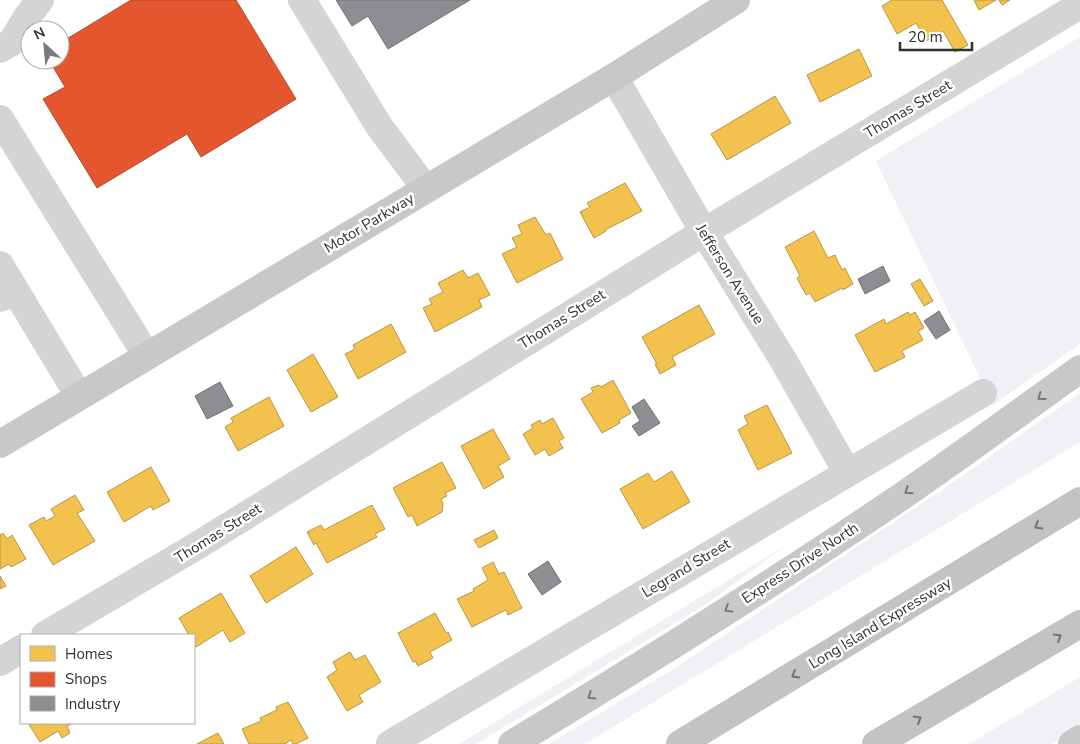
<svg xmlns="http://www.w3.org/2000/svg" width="1080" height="744" font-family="'Nunito Sans',sans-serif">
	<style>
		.green { fill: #f2eff5 }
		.homes { fill: #f2c14e; stroke: #b89646 }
		.shops { fill: #e4572e; stroke: #af4c2f }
		.industry { fill: #8d8d92; stroke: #727275 }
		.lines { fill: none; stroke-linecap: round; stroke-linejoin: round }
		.minor { stroke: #d4d4d4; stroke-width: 28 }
		.major { stroke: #c8c8c8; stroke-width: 28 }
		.highway { stroke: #c3c3c3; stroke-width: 28 }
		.oneway { stroke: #767676 }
		.oneway2 { stroke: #737373 }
		.labels { text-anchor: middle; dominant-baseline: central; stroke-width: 5; stroke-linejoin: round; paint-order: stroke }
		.street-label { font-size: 15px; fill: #323232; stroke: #fff }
	</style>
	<rect width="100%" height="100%" fill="#fff"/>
	<path class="green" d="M1080,37V344L993,405L876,161Z
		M1080,393V442L585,744H549L675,668L945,488Z
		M788,544L705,605L476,744H459Z
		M1080,677V727L1052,744H969Z"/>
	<path class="homes" d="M892,0H942L968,45L955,52L943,31L926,41L916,23L897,34L882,6Z
		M974,0H996L979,10Z
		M999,0H1010L1002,5Z
		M859,49L872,76L820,102L807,75Z
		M775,96L791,123L727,160L711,134Z
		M625,183L642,211L605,230L606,231L594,238L580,212L590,207L587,203Z
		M535,217L546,235L550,233L563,259L517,283L502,254L517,247L512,238L522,234L518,225Z
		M814,231L828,258L835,255L842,270L845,268L853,284L843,290L842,288L815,302L810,293L806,295L797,278L800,276L785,247Z
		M463,270L468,278L478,273L490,295L479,300L482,307L435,332L423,308L432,304L429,299L443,292L438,283Z
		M920,279L933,301L924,306L911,284Z
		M699,305L715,334L672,357L676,365L660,374L655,364H657L642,337Z
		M908,312L910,315L915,312L924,328L918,331L923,340L902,351L905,357L875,372L855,335L884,319L886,324Z
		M391,324L406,352L358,379L345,354L355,349L353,345Z
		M313,354L338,397L311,412L287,370Z
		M613,380L631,413L619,420L620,423L602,433L581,399L593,392L591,388L599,385L601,387Z
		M269,397L284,426L238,451L225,427L233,422L231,418Z
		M767,405L792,453L758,470L738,430L748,424L744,416Z
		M553,418L564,438L559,441L563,448L549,456L545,449L535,455L523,434L533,428L531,425L540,420L542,424Z
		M493,429L510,459L498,466L504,477L484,489L461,446Z
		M442,462L456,488L445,493L447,496L441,499L443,504L442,512L417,526L412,515L408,517L393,488Z
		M151,467L170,501L153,510L151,506L124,522L107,492Z
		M672,471L690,502L643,529L620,489L648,473L654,482Z
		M75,495L84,510L77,513L95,541L53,565L29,525L44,517L46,521L55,516L51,509Z
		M372,505L385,529L375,534L377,537L327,563L316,543L314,545L307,532L321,525L324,530Z
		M494,530L498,538L479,548L474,540Z
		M3,533L7,539L12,535L26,559L11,567L9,564L0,569V535Z
		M296,547L313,574L266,603L250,576Z
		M493,562L499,574L504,572L522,608L508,615L506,610L472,627L457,599L474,591L473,589L488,580L482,568Z
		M0,576L6,586L0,589Z
		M221,593L245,633L230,642L223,630L196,647L194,644V635H189L179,618Z
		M435,613L446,633L448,632L452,640L430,652L433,658L418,666L415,661L413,662L398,633Z
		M350,652L355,660L365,655L381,682L359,695L363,702L347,711L327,677L337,670L333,662Z
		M288,702L308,738L296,744H293L291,740L285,744H249L242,729L261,721L260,718L277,710L276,707Z
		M28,723H73L67,726L70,733L62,738L58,731L40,742Z
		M218,733L224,744H197Z"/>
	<path class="shops" d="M131,0H236L296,99L201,157L187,134L97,188L43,99L65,87L49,60H60V43Z"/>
	<path class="industry" d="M336,0H470L388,49L368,16L352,26Z
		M883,266L890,281L865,294L858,279Z
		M939,311L950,330L936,339L924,321Z
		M220,382L233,406L207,419L195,396Z
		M644,399L660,423L639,436L632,426L640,421L632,407Z
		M548,561L561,582L542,595L528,574Z"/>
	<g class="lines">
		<path class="minor" d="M302,0L379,126L426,189
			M0,49L12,42L27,17L40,0
			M614,77L704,232L782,358L847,472
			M0,119L147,356
			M0,265L15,290L0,298
			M15,290L79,396
			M45,635L190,550L704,232L1080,5
			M0,662L21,649
			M390,744L983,393"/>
		<path class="major" d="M0,444L614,77L736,0
			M512,744C646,663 779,580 908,492C966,452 1023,410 1080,369
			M1072,744L1080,739"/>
		<path class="highway" d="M680,744L1080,501
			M876,744L1080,624"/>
	</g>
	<defs><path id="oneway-chevron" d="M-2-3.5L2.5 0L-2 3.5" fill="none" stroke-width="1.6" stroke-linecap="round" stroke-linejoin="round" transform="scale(1.25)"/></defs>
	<g class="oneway">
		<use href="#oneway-chevron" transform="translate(1041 397) rotate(144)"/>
		<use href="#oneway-chevron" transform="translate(908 491) rotate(146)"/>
		<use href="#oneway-chevron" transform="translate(728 609) rotate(148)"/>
		<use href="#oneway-chevron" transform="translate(591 696) rotate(148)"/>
	</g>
	<g class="oneway2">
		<use href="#oneway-chevron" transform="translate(1038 526) rotate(149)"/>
		<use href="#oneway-chevron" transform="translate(1058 637) rotate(-31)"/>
		<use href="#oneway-chevron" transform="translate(795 675) rotate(149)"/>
		<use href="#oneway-chevron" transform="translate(918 719) rotate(-31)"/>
	</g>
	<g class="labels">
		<g class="street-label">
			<text transform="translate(908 109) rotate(-31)">Thomas Street</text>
			<text transform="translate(369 223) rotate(-31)">Motor Parkway</text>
			<text transform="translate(730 274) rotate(58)">Jefferson Avenue</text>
			<text transform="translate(562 319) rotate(-32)">Thomas Street</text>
			<text transform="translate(218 533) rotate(-32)">Thomas Street</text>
			<text transform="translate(800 563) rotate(-33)">Express Drive North</text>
			<text transform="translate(686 568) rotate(-31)">Legrand Street</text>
			<text transform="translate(880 623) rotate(-31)">Long Island Expressway</text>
		</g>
	</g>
	<rect x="20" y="634" width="175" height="90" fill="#ffffff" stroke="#adadad"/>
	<rect x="30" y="646" width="25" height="15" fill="#f2c14e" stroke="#adadad"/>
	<text x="65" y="659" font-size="15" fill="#323232">Homes</text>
	<rect x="30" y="672" width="25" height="15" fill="#e4572e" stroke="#adadad"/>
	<text x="65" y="684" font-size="15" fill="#323232">Shops</text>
	<rect x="30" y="696" width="25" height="15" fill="#8d8d92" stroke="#adadad"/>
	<text x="65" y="709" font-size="15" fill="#323232">Industry</text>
	<g transform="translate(45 45) rotate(334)"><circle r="24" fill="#ffffff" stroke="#adadad"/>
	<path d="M0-4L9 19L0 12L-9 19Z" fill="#7a7a7a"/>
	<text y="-8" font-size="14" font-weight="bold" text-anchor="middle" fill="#323232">N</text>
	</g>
	<path d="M900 42v8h72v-8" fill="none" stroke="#323232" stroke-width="2.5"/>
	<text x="908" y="42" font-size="15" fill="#323232" stroke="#ffffff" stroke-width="4" paint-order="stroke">20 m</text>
</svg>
